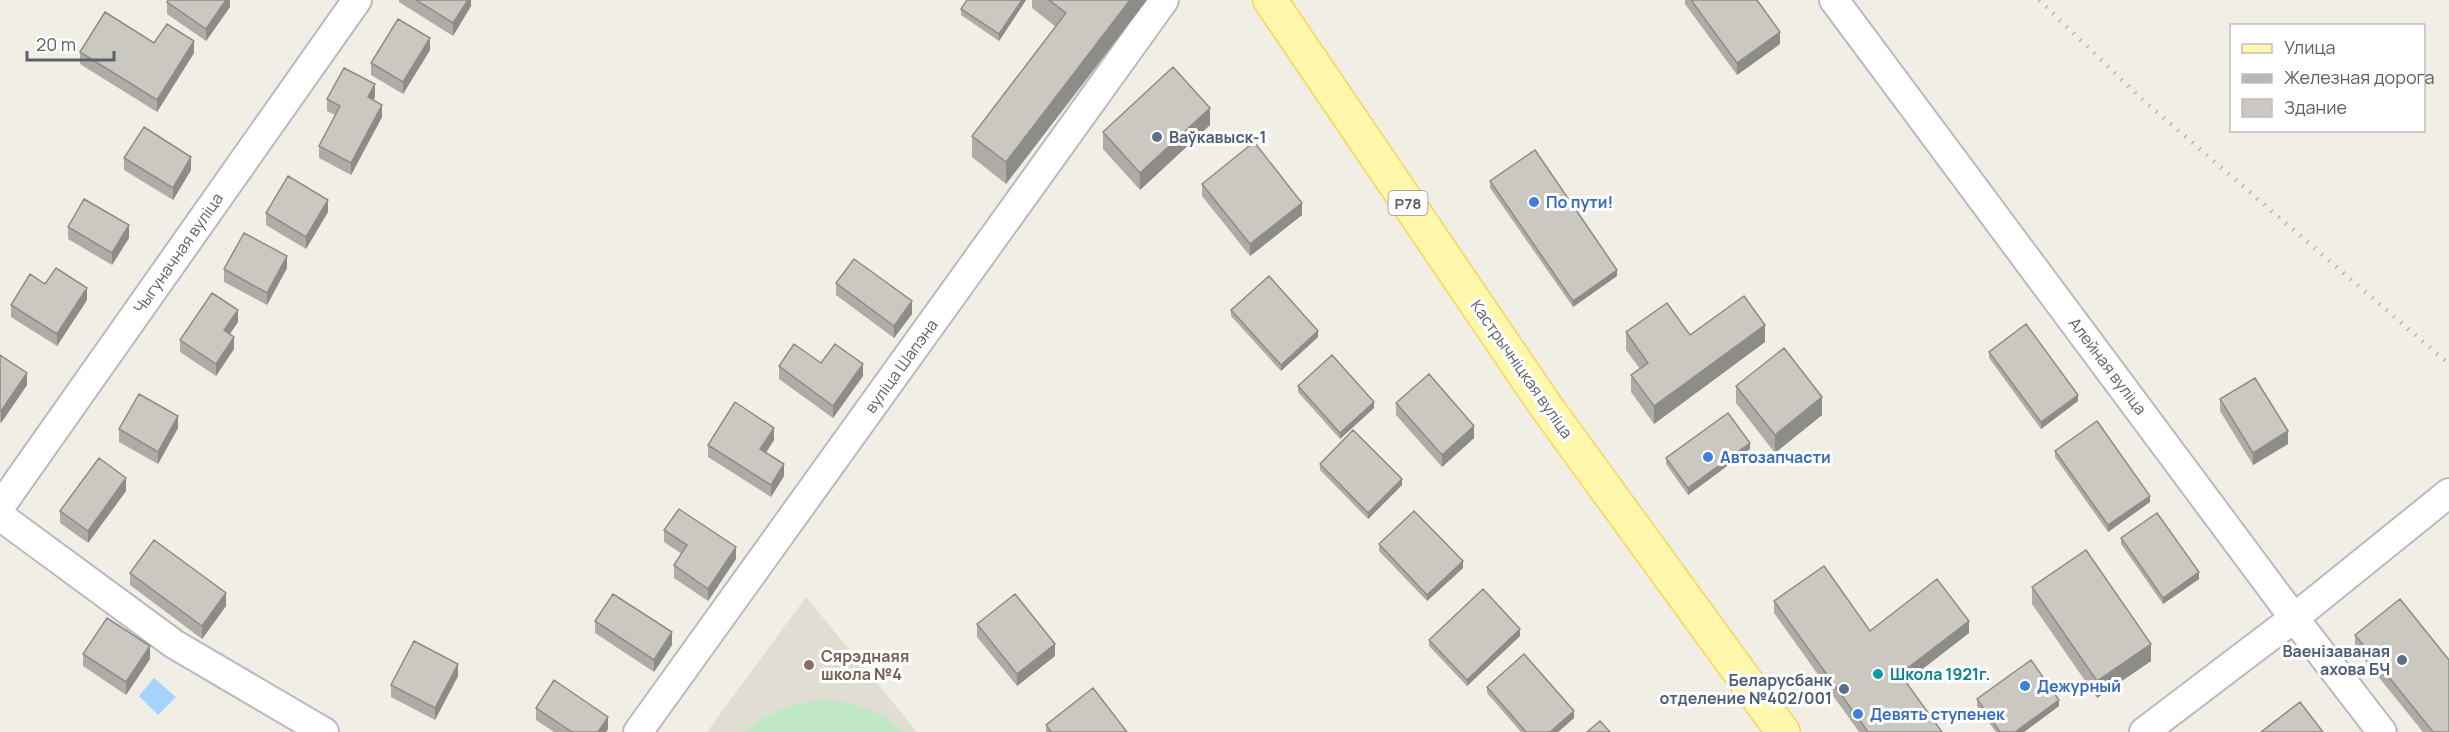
<svg xmlns="http://www.w3.org/2000/svg" width="2449" height="732" font-family="Manrope,sans-serif">
	<style>
		.education { fill: #e0ded3 }
		.green { fill: #c1e8c4 }
		.water { fill: #a6d2ff }
		.lines { fill: none; stroke-linecap: round; stroke-linejoin: round }
		.minor-casing { stroke: #b8babf; stroke-width: 32 }
		.primary-casing { stroke: #f7d557; stroke-width: 36 }
		.minor { stroke: #fff; stroke-width: 28 }
		.primary { stroke: #fff7ab; stroke-width: 33 }
		.rail { stroke: #b6b7b7; stroke-width: 4.5; stroke-dasharray: 1.5 8; stroke-linecap: butt }
		.wall { fill: #afaca7 }
		.shaded-wall { fill: #8e8c88 }
		.building { fill: #cbc8c2; stroke: #8e8c88; stroke-width: 1.5 }
		.service-dot { fill: #5c6f8a; stroke: #fff; stroke-width: 2 }
		.shop-dot { fill: #3f7fe0; stroke: #fff; stroke-width: 2 }
		.education-dot { fill: #8d6e63; stroke: #fff; stroke-width: 2 }
		.culture-dot { fill: #0f9aa8; stroke: #fff; stroke-width: 2 }
		.labels { text-anchor: middle; dominant-baseline: central; stroke-width: 6; stroke-linejoin: round; paint-order: stroke }
		.shield { fill: #fff; stroke: #8e9094; stroke-width: 1.5 }
		.shield-label { font-size: 15px; font-weight: bold; fill: #5d6066 }
		.service-label { font-size: 16px; font-weight: bold; fill: #4e5e75; stroke: #fff; text-anchor: end }
		.shop-label { font-size: 16px; font-weight: bold; fill: #366cbe; stroke: #fff; text-anchor: start }
		.street-label { font-size: 16px; fill: #5d6066; stroke: #fff }
		.education-label { font-size: 16px; font-weight: bold; fill: #785e54; stroke: #fff; text-anchor: start }
		.culture-label { font-size: 16px; font-weight: bold; fill: #0d838f; stroke: #fff; text-anchor: start }
	</style>
	<rect width="100%" height="100%" fill="#f0eee5"/>
	<path class="education" d="M806,597L917,732H707Z"/>
	<path class="green" d="M818,700C851,700 879,710 904,732H745C765,713 791,704 818,700Z"/>
	<path class="water" d="M154,678L176,697L158,715L139,696Z"/>
	<g class="lines">
		<defs>
			<path id="minor" d="M1834,0L2294,618L2382,732
				M0,507L357,0
				M0,516L174,644L324,732
				M638,732L1164,0
				M2144,732L2294,618L2449,493"/>
			<path id="primary" d="M1270,0L1545,405L1783,732"/>
		</defs>
		<use href="#minor" class="minor-casing"/>
		<use href="#primary" class="primary-casing"/>
		<use href="#minor" class="minor"/>
		<use href="#primary" class="primary"/>
		<path class="rail" d="M2039,0L2143,100L2449,364"/>
	</g>
	<path class="wall" d="M230,0V7L206,41L167,14V2Z
		M399,0H471V6L453,36L399,2Z
		M967,0H1026L999,41L961,15V9Z
		M1032,0H1147L1006,184L972,157V136L1056,27L1032,8Z
		M1685,0H1757L1780,44L1737,75L1685,4Z
		M154,43L194,53L157,112L80,64V52Z
		M430,50L403,94L371,75V63Z
		M375,97L373,100L382,117L351,175L319,158V146L335,115L327,111V99Z
		M1210,125L1140,190L1103,149V132Z
		M124,158L191,170L173,200L124,170Z
		M1490,181L1617,276L1573,307L1490,188Z
		M1202,184L1302,215L1250,256L1202,196Z
		M328,212L306,249L266,225V213Z
		M68,227L129,238L112,265L68,239Z
		M287,268L267,305L224,282V269Z
		M836,283L912,314L894,338L836,295Z
		M87,300L57,346L11,317V305Z
		M1231,310L1318,337L1281,371L1231,316Z
		M238,322L230,334L234,349L216,376L180,352V340Z
		M1626,332L1690,335L1765,342L1654,424L1631,392V375L1640,369L1626,350Z
		M1989,352L2078,401L2041,429L1989,358Z
		M0,355L27,385L1,423L0,422Z
		M821,363L863,376L833,418L779,379V366Z
		M1298,386L1374,408L1340,439L1298,392Z
		M1736,386L1822,415L1775,453L1736,403Z
		M2220,399L2288,444L2253,465L2220,411Z
		M1396,403L1474,438L1442,467L1396,415Z
		M178,428L158,464L119,442V429Z
		M774,440L766,453L784,476L771,497L708,457V445Z
		M1750,449L1688,495L1666,464V458Z
		M2055,451L2150,502L2108,532L2055,457Z
		M1320,464L1402,485L1368,519L1320,470Z
		M126,491L88,543L60,523V511Z
		M664,530L736,559L708,601L674,578V565L682,554L664,542Z
		M2121,538L2199,579L2163,604L2121,544Z
		M1379,544L1463,568L1427,601L1379,551Z
		M130,573L226,606L202,639L130,585Z
		M2032,587L2151,661L2097,698L2032,604Z
		M1774,601L1870,631L1969,633L1906,682L1942,732H1859L1774,613Z
		M595,621L672,645L654,672L595,633Z
		M977,624L1055,656L1017,686L977,637Z
		M2355,635L2449,732H2423L2355,648Z
		M1520,636L1467,686L1429,646V640Z
		M83,654L150,659L126,695L83,666Z
		M458,676L435,720L391,697V685Z
		M1487,687L1574,718L1558,732H1521L1487,693Z
		M1977,699L2059,706L2024,732H1996L1977,706Z
		M536,708L608,729L606,732H554L536,720Z
		M1046,725L1127,732H1046Z"/>
	<path class="shaded-wall" d="M226,0H230V7L206,41V29Z
		M468,0H471V6L453,36V23Z
		M1022,0H1026L999,41V34Z
		M1130,0H1147L1006,184V162Z
		M1780,32V44L1737,75V63Z
		M430,38V50L403,94V82Z
		M194,41V53L157,112V100Z
		M375,84V97L368,110V97Z
		M382,105V117L351,175V163Z
		M1210,108V125L1140,190V173Z
		M191,157V170L173,200V188Z
		M328,200V212L306,249V237Z
		M1302,203V215L1250,256V244Z
		M129,225V238L112,265V253Z
		M287,256V268L267,305V293Z
		M1617,270V276L1573,307V301Z
		M87,288V300L57,346V334Z
		M912,301V314L894,338V326Z
		M238,310V322L224,342V330Z
		M1765,325V342L1654,424V406Z
		M1318,331V337L1281,371V365Z
		M234,337V349L216,376V364Z
		M863,364V376L833,418V406Z
		M27,373V385L1,423V411Z
		M2078,395V401L2041,429V422Z
		M1822,397V415L1775,453V435Z
		M1374,402V408L1340,439V433Z
		M178,416V428L158,464V452Z
		M1474,426V438L1442,467V455Z
		M774,428V440L760,461V449Z
		M2288,431V444L2253,465V453Z
		M1750,443V449L1688,495V488Z
		M784,464V476L771,497V485Z
		M126,478V491L88,543V531Z
		M1402,479V485L1368,519V513Z
		M2150,496V502L2108,532V525Z
		M736,547V559L708,601V589Z
		M1463,561V568L1427,601V595Z
		M2199,572V579L2163,604V598Z
		M226,593V606L202,639V626Z
		M1969,621V633L1900,686V674Z
		M1520,629V636L1467,686V680Z
		M672,632V645L654,672V660Z
		M1055,644V656L1017,686V674Z
		M2151,644V661L2097,698V681Z
		M150,646V659L126,695V682Z
		M458,664V676L435,720V708Z
		M2059,700V706L2024,732H2015Z
		M1574,711V718L1558,732H1550Z
		M608,717V729L606,732H598Z"/>
	<path class="building" d="M168,0H226L206,29L167,2Z
		M416,0H468L453,23Z
		M967,0H1022L999,34L961,9Z
		M1049,0H1130L1006,162L972,136L1066,13Z
		M1691,0H1757L1780,32L1737,63Z
		M105,12L154,43L167,24L194,41L157,100L80,52Z
		M398,19L430,38L403,82L371,63Z
		M1173,67L1210,108L1140,173L1103,132Z
		M344,68L375,84L368,97L382,105L351,163L319,146L340,106L327,99Z
		M144,127L191,157L173,188L124,158Z
		M1254,142L1302,203L1250,244L1202,184Z
		M1535,150L1617,270L1573,301L1490,181Z
		M288,176L328,200L306,237L266,213Z
		M84,199L129,225L112,253L68,227Z
		M244,233L287,256L267,293L224,269Z
		M854,259L912,301L894,326L836,283Z
		M56,268L87,288L57,334L11,305L30,274L45,284Z
		M1269,276L1318,331L1281,365L1231,310Z
		M212,293L238,310L224,330L234,337L216,364L180,340Z
		M1744,296L1765,325L1654,406L1631,375L1648,363L1626,332L1667,303L1690,335Z
		M2026,324L2078,395L2041,422L1989,352Z
		M794,344L821,363L835,344L863,364L833,406L779,366Z
		M1784,348L1822,397L1775,435L1736,386Z
		M0,355L27,373L1,411L0,410Z
		M1332,355L1374,402L1340,433L1298,386Z
		M1429,374L1474,426L1442,455L1396,403Z
		M2255,378L2288,431L2253,453L2220,399Z
		M139,394L178,416L158,452L119,429Z
		M735,402L774,428L760,449L784,464L771,485L708,445Z
		M1728,413L1750,443L1688,488L1666,458Z
		M2097,421L2150,496L2108,525L2055,451Z
		M1353,430L1402,479L1368,513L1320,464Z
		M99,458L126,478L88,531L60,511Z
		M679,509L736,547L708,589L674,565L687,545L664,530Z
		M1414,511L1463,561L1427,595L1379,544Z
		M2157,513L2199,572L2163,598L2121,538Z
		M154,540L226,593L202,626L130,573Z
		M2086,550L2151,644L2097,681L2032,587Z
		M1824,566L1870,631L1937,579L1969,621L1900,674L1942,732H1868L1774,601Z
		M1483,589L1520,629L1467,680L1429,640Z
		M613,594L672,632L654,660L595,621Z
		M1015,594L1055,644L1017,674L977,624Z
		M2400,599L2449,660V732H2433L2355,635Z
		M107,618L150,646L126,682L83,654Z
		M414,641L458,664L435,708L391,685Z
		M1524,654L1574,711L1550,732H1526L1487,687Z
		M2031,660L2059,700L2015,732H2000L1977,699Z
		M554,680L608,717L598,732H572L536,708Z
		M1093,688L1127,732H1051L1046,725Z
		M2300,702L2323,732H2261Z
		M1600,721L1610,732H1587Z"/>
	<g class="service-dot">
		<circle cx="1157" cy="137" r="6"/>
		<circle cx="2402" cy="660" r="6"/>
		<circle cx="1844" cy="689" r="6"/>
	</g>
	<g class="shop-dot">
		<circle cx="1534" cy="202" r="6"/>
		<circle cx="1708" cy="457" r="6"/>
		<circle cx="2025" cy="686" r="6"/>
		<circle cx="1858" cy="714" r="6"/>
	</g>
	<circle class="education-dot" cx="809" cy="665" r="6"/>
	<circle class="culture-dot" cx="1878" cy="674" r="6"/>
	<g class="labels">
		<rect class="shield" x="1388.5" y="191" width="39" height="24" rx="4.5"/>
		<g class="shield-label">
			<text x="1408" y="203">Р78</text>
		</g>
		<g class="service-label">
			<text x="1169" y="137" text-anchor="start">Ваўкавыск-1</text>
			<text x="2390" y="651">Ваенізаваная<tspan x="2390" dy="18">ахова БЧ</tspan></text>
			<text x="1832" y="680">Беларусбанк<tspan x="1832" dy="18">отделение №402/001</tspan></text>
		</g>
		<g class="shop-label">
			<text x="1546" y="202">По пути!</text>
			<text x="1720" y="457">Автозапчасти</text>
			<text x="2037" y="686">Дежурный</text>
			<text x="1870" y="714">Девять ступенек</text>
		</g>
		<g class="street-label">
			<text transform="translate(178 253) rotate(-55)">Чыгуначная вуліца</text>
			<text transform="translate(901 366) rotate(-54)">вуліца Шапэна</text>
			<text transform="translate(2108 366) rotate(53)">Алейная вуліца</text>
			<text transform="translate(1522 369) rotate(55)">Кастрычніцкая вуліца</text>
		</g>
		<g class="education-label">
			<text x="821" y="656">Сярэднаяя<tspan x="821" dy="18">школа №4</tspan></text>
		</g>
		<g class="culture-label">
			<text x="1890" y="674">Школа 1921г.</text>
		</g>
	</g>
	<rect x="2230" y="24" width="195" height="108" fill="#ffffff" stroke="#bebfc2" stroke-width="1.5"/>
	<rect x="2242" y="44" width="30" height="9" fill="#fff7ab" stroke="#bebfc2" stroke-width="1.5"/>
	<text x="2284" y="54" font-size="18" fill="#5d6066">Улица</text>
	<rect x="2242" y="74" width="30" height="9" fill="#b6b7b7" stroke="#bebfc2" stroke-width="1.5"/>
	<text x="2284" y="84" font-size="18" fill="#5d6066">Железная дорога</text>
	<rect x="2242" y="99" width="30" height="18" fill="#cbc8c2" stroke="#bebfc2" stroke-width="1.5"/>
	<text x="2284" y="114" font-size="18" fill="#5d6066">Здание</text>
	<path d="M27 51v9h87v-9" fill="none" stroke="#5d6066" stroke-width="3"/>
	<text x="36" y="51" font-size="18" fill="#5d6066" stroke="#ffffff" stroke-width="4.5" paint-order="stroke">20 m</text>
</svg>
